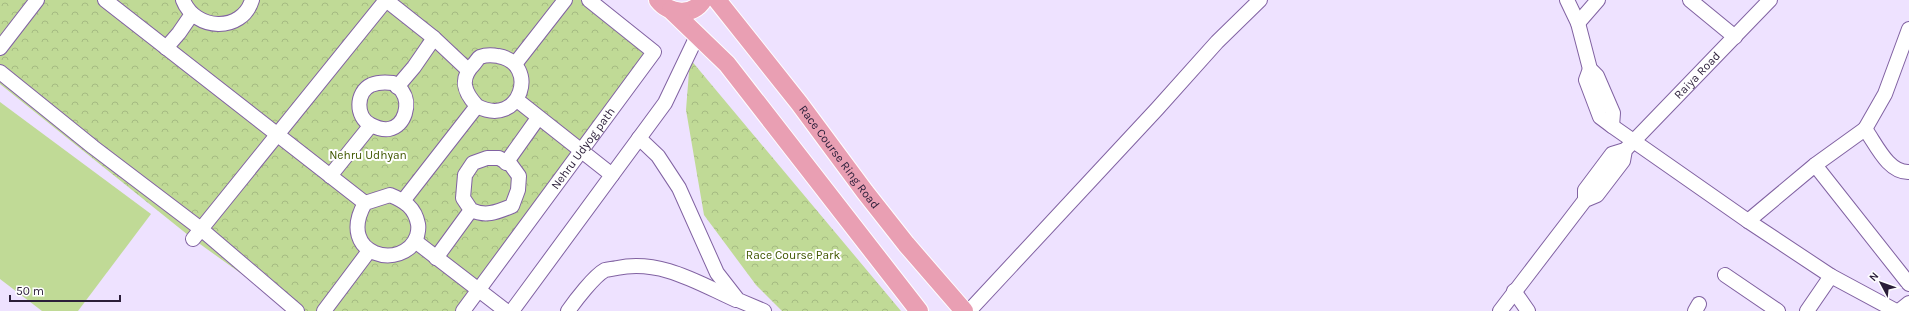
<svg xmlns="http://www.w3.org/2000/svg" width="1909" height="311" font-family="Karla,sans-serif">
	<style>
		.grass { fill: #c0da96 }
		.park { fill: url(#park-crowns) }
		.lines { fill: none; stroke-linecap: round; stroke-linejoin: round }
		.minor-casing { stroke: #8162a2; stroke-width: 16 }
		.major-casing { stroke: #fff; stroke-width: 20 }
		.minor { stroke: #fff; stroke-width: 14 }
		.major { stroke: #e99fb3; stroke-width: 18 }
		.labels { text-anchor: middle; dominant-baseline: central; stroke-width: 4; stroke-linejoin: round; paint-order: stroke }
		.street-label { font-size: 12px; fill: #2b1e39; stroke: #fff }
		.park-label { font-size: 12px; fill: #415802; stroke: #fff }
	</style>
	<defs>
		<pattern id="park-crowns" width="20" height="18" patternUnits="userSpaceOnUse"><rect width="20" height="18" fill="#c0da96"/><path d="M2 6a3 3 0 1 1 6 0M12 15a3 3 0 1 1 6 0" fill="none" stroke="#a5bb82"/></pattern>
	</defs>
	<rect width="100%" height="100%" fill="#eee2ff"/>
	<path class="grass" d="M0,102L151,214L78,311H42L0,279Z"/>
	<path class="park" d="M0,0H589L654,52L463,311H293L193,239L0,84Z
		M690,59L901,311H782L756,285L704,215L686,110Z"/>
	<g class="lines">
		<defs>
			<g id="minor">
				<path d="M105,0L365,203"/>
				<path d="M183,0C195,31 242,33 252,0"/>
				<path d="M386,0L434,38L468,70"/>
				<path d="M1567,0L1578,23L1590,69L1597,76L1613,113L1612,126"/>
				<path d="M1690,0L1735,37"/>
				<path d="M1578,23L1598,0"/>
				<path d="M0,48L37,0"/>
				<path d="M166,48L179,33L192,14"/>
				<path d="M515,64L565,0"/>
				<path d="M1590,69L1586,80L1600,117L1612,126L1748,221L1831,276L1896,311"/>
				<path d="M0,72L93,147L201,229L297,311"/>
				<path d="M397,87L414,67L434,38"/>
				<path d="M517,100L612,175"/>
				<path d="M1865,129L1885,94L1909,29"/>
				<path d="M639,138L658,156L679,188L717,273L738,300L764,311"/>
				<path id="s1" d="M1627,148L1770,0"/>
				<path d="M506,163L538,118"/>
				<path d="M1815,165L1909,284"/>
				<path d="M330,176L371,125C355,117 356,92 371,85C378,82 386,82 393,83C396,85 400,88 402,91C411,104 405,126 389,129C383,130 377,128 371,125"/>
				<path d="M390,195C405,201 415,208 418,224C419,229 418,231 417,236C404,272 335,256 365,203Z"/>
				<path d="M403,201L477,106C464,92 459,79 474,64C476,62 478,58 480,57C485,55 493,55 498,56C540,63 521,129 477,106"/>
				<path d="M1748,221L1815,165L1865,129C1876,144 1888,173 1909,172"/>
				<path d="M193,239L386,0"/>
				<path d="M415,241L506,311"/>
				<path d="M436,258L471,210C486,217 497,212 512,206L518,190L519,176L511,165L499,158H487L473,163L465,175L463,198L471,210"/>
				<path d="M1725,275L1778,311"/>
				<path d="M1514,291L1528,311"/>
				<path d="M324,311L369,251"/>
				<path id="s2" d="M463,311L654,52L589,0"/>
				<path d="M512,311L665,103L697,36"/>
				<path d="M568,311C575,301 594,276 605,270C608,269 613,269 617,268C661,259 698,283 736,300"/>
				<path d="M969,311L1157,109L1217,42L1260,0"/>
				<path d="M1500,311L1585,200L1597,195L1623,161L1625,150L1612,154L1585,190V200"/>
				<path d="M1695,311L1699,304"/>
				<path d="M1807,311L1831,276"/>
				<path d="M1899,311L1909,303"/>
			</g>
			<g id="major">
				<path d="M658,0C669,14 693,17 703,0"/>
				<path id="s3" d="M717,0L799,103L865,192L906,244L964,311"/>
				<path d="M671,10L727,64L919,311"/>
			</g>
		</defs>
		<use href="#minor" class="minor-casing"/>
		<use href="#major" class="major-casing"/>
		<use href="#minor" class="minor"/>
		<use href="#major" class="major"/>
	</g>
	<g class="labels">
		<g class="street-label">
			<text stroke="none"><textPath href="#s1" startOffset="101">Raiya Road</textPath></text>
			<text stroke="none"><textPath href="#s2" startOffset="202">Nehru Udyog path</textPath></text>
			<text stroke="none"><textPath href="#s3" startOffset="199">Race Course Ring Road</textPath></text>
		</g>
		<g class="park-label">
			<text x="368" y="155">Nehru Udhyan</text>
			<text x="793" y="255">Race Course Park</text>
		</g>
	</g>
	<g transform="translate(1881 283) rotate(311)" stroke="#ffffff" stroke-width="3" paint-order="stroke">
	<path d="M0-3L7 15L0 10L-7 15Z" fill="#2b1e39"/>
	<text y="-6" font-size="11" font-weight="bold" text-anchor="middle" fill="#2b1e39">N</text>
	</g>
	<path d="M10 295v6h110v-6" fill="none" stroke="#2b1e39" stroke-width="2"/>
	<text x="16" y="295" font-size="12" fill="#2b1e39" stroke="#ffffff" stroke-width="3" paint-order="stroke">50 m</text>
</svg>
